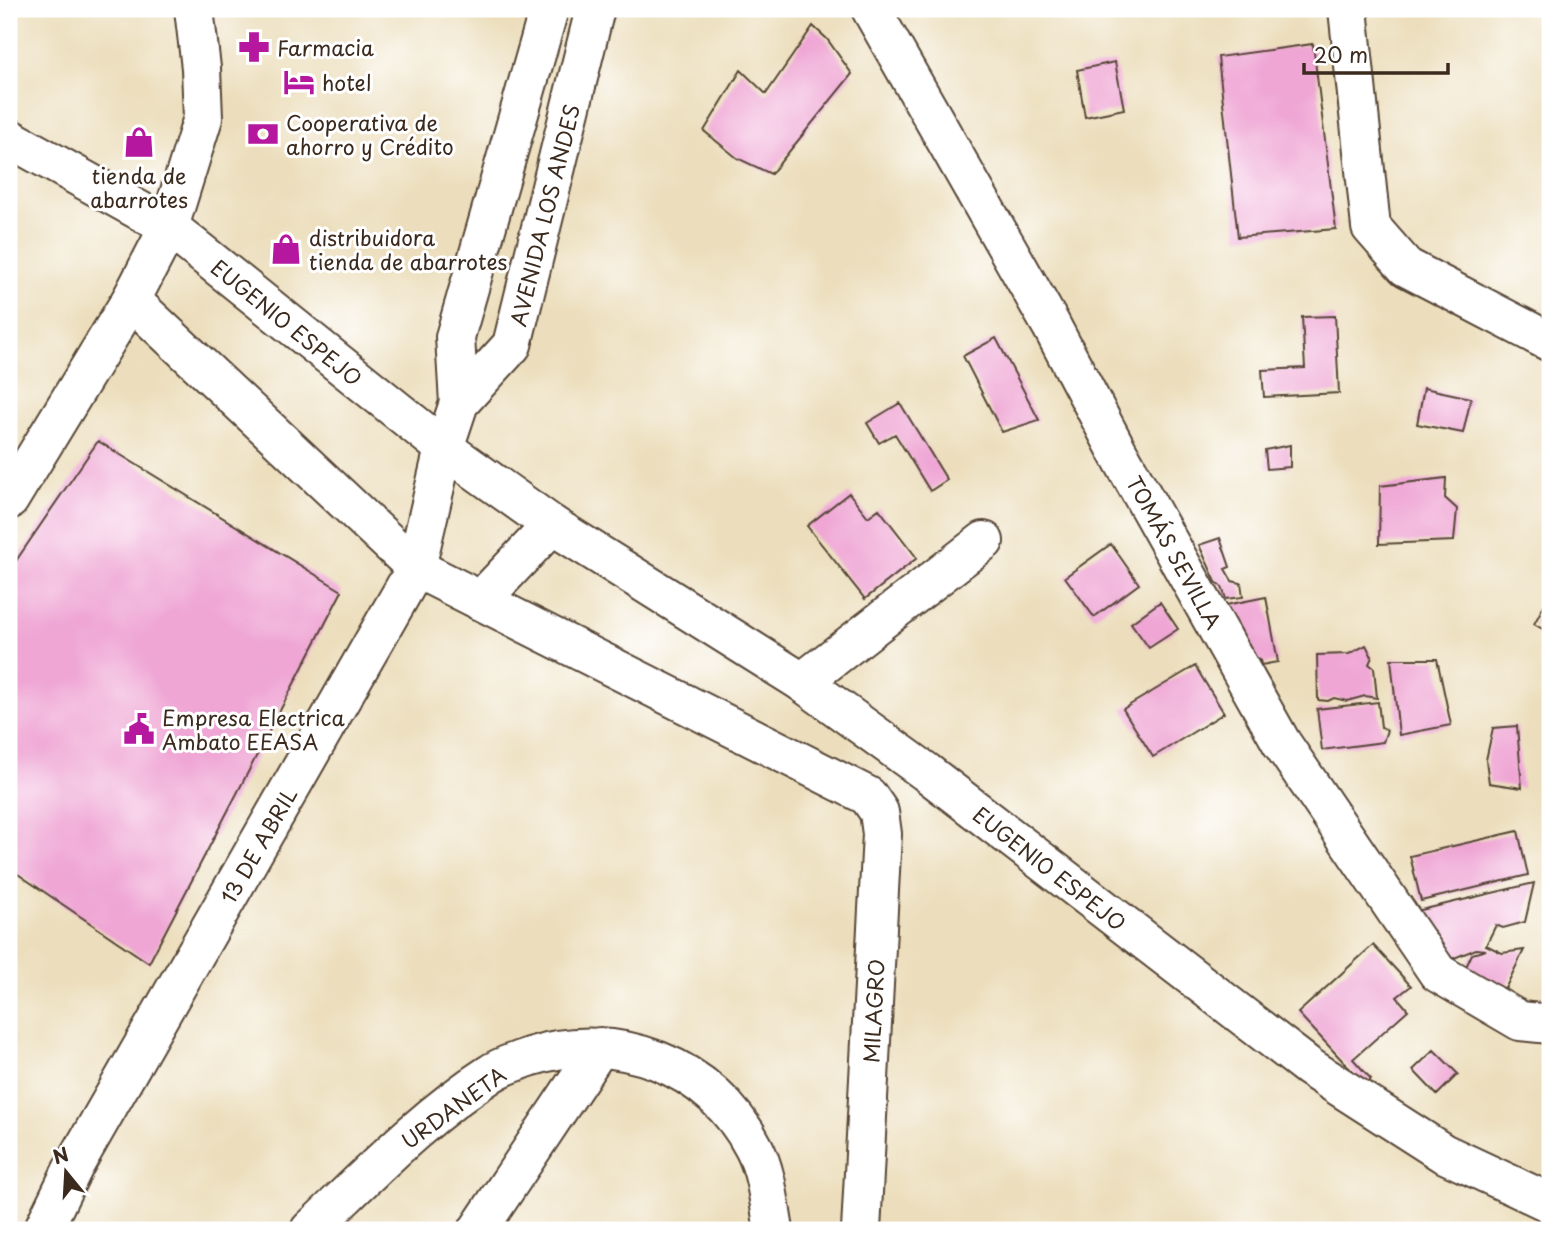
<svg xmlns="http://www.w3.org/2000/svg" width="1559" height="1239" font-family="'Playpen Sans',sans-serif">
	<style>
		.building { fill: #efa6d4 }
		.lines { fill: none; stroke-linecap: round; stroke-linejoin: round }
		.minor-casing { stroke: #564536; stroke-width: 42 }
		.tertiary-casing { stroke: #564536; stroke-width: 42 }
		.minor { stroke: #fff; stroke-width: 38 }
		.tertiary { stroke: #fff; stroke-width: 38 }
		.labels { text-anchor: middle; dominant-baseline: central; stroke-width: 6; stroke-linejoin: round; paint-order: stroke }
		.poi-label { font-size: 21px; fill: #3b2a1e; stroke: #fff; text-anchor: start }
		.street-label { font-size: 21px; fill: #3b2a1e; stroke: #fff }
	</style>
	<rect width="100%" height="100%" fill="#fff"/>
	<filter id="ink" filterUnits="userSpaceOnUse"><feTurbulence type="fractalNoise" baseFrequency=".0143" numOctaves="2"/><feDisplacementMap in="SourceGraphic" scale="14" xChannelSelector="R" yChannelSelector="G"/><feConvolveMatrix kernelMatrix="1 2 1 2 8 2 1 2 1" color-interpolation-filters="sRGB"/></filter>
	<filter id="wash" filterUnits="userSpaceOnUse"><feTurbulence type="fractalNoise" baseFrequency=".00686" numOctaves="4" result="noise"/><feDisplacementMap in="SourceGraphic" scale="28" xChannelSelector="R" yChannelSelector="G"/><feGaussianBlur stdDeviation="1.57" result="paint"/><feColorMatrix in="noise" values="0 0 0 0 0 0 0 0 0 0 0 0 0 0 0 0 0 1.4 0 .05"/><feComposite in="paint" operator="in"/></filter>
	<g filter="url(#wash)">
		<rect width="100%" height="100%" fill="#ecdebc"/>
		<g id="blocks">
			<path class="building" d="M813,26L827,39L852,74L771,174L737,158L704,131L741,70L766,94Z
				M1313,44L1336,229L1238,237L1218,57Z
				M1115,62L1124,109L1085,117L1077,70Z
				M1335,316L1339,393L1264,397L1262,370L1305,368L1302,317Z
				M996,338L1039,420L1002,432L963,356Z
				M1424,388L1471,398L1463,433L1417,424Z
				M900,403L947,480L930,491L895,434L879,443L867,423Z
				M98,441L342,591L149,963L9,868V571Z
				M1290,445V467L1267,469L1265,450Z
				M1446,478L1445,498L1457,509L1454,541L1379,544L1380,486Z
				M849,493L868,517L879,509L917,558L865,599L807,526Z
				M1220,538L1230,567L1225,569L1232,581L1241,583L1243,597L1226,599L1222,587L1216,582L1199,545Z
				M1111,544L1139,584L1094,617L1065,577Z
				M1550,594V633L1534,624Z
				M1266,597L1278,662L1261,665L1260,660L1246,663L1226,605Z
				M1160,602L1178,629L1149,648L1131,623Z
				M1366,645L1372,657L1369,664L1374,668L1377,698L1365,696L1347,701L1334,698L1328,701L1318,700L1317,655L1349,654Z
				M1391,659H1437L1451,725L1399,735Z
				M1195,666L1224,713L1153,757L1123,709Z
				M1378,702L1381,727L1387,730L1383,742L1322,750L1317,709Z
				M1517,726L1522,788L1489,783L1486,760L1493,728Z
				M1518,831L1528,875L1421,901L1410,856Z
				M1534,883L1525,922L1503,928L1496,925L1486,945L1502,953L1524,950L1505,989L1465,969L1472,954L1486,950L1476,949L1447,961L1417,911Z
				M1373,945L1411,986L1397,997L1408,1010L1353,1059L1371,1079L1365,1085L1298,1013Z
				M1434,1050L1458,1074L1437,1095L1413,1070Z"/>
		</g>
	</g>
	<g filter="url(#ink)">
		<use href="#blocks" fill-opacity="0" stroke="#564536" stroke-width="2"/>
		<g class="lines">
			<defs>
				<path id="minor" d="M871,9L1051,325L1118,452L1281,742L1438,973L1520,1021L1550,1024
					M1348,9L1371,227L1406,267L1550,342
					M131,300L416,568L868,796L879,812L882,834L861,1230
					M459,403L512,345L595,9
					M480,601L552,525
					M802,682L984,541
					M43,1230L74,1166L416,568L444,448L459,403L455,337L549,9
					M478,1230L600,1047"/>
				<path id="tertiary" d="M9,138L169,227L444,448L552,525L802,682L926,772L1309,1067L1443,1153L1550,1203
					M9,500L131,300L169,227L203,118L201,68L194,9
					M310,1230C367,1176 423,1117 490,1074C501,1066 516,1062 529,1057C616,1029 712,1065 754,1148C767,1173 769,1203 774,1230"/>
			</defs>
			<use href="#minor" class="minor-casing"/>
			<use href="#tertiary" class="tertiary-casing"/>
			<use href="#minor" class="minor"/>
			<use href="#tertiary" class="tertiary"/>
		</g>
	</g>
	<defs>
		<symbol id="pharmacy-bare" viewBox="-9 -9 18 18"><path d="M-2-6h4v4h4v4h-4v4h-4v-4h-4v-4h4Z" fill="#b5179e" stroke="#fff" stroke-width="2.5" paint-order="stroke"/></symbol>
		<symbol id="hotel-bare" viewBox="-9 -9 18 18"><path d="M-6-4.5h1.5V1H6V5H4.5V3h-9V5H-6ZM-4 0a1.8 1.8 0 1 1 3.6 0ZM.5 0V-2.5h3Q6-2.5 6 0Z" fill="#b5179e" stroke="#fff" stroke-width="2.5" paint-order="stroke"/></symbol>
		<symbol id="bank-bare" viewBox="-9 -9 18 18"><path d="M-6-4H6V4H-6ZM0-2.3a2.3 2.3 0 1 0 0 4.6a2.3 2.3 0 1 0 0-4.6Z" fill="#b5179e" stroke="#fff" stroke-width="2.5" paint-order="stroke"/></symbol>
		<symbol id="shop-bare" viewBox="-9 -9 18 18"><path d="M-5-2.5h2.3a2.7 3.5 0 0 1 5.4 0H5L5.5 6h-11ZM-1.5-2.5h3a1.5 2.3 0 0 0-3 0Z" fill="#b5179e" stroke="#fff" stroke-width="2.5" paint-order="stroke"/></symbol>
		<symbol id="civic-bare" viewBox="-9 -9 18 18"><path d="M-.6-6.5H3V-4.5H.6V-3L4-1V1h2V6H-6V1h2V-1L-.6-3ZM-1.2 2.5V6h2.4V2.5Z" fill="#b5179e" stroke="#fff" stroke-width="2.5" paint-order="stroke"/></symbol>
	</defs>
	<g fill-rule="evenodd">
		<use href="#pharmacy-bare" x="232" y="25" width="44" height="44"/>
		<use href="#hotel-bare" x="277" y="60" width="44" height="44"/>
		<use href="#bank-bare" x="241" y="112" width="44" height="44"/>
		<use href="#shop-bare" x="117" y="120" width="44" height="44"/>
		<use href="#shop-bare" x="264" y="227" width="44" height="44"/>
		<use href="#civic-bare" x="117" y="707" width="44" height="44"/>
	</g>
	<g class="labels">
		<g class="poi-label">
			<text x="277" y="47">Farmacia</text>
			<text x="322" y="82">hotel</text>
			<text x="286" y="122">Cooperativa de<tspan x="286" dy="24">ahorro y Crédito</tspan></text>
			<text x="139" y="175" text-anchor="middle">tienda de<tspan x="139" dy="24">abarrotes</tspan></text>
			<text x="309" y="237">distribuidora<tspan x="309" dy="24">tienda de abarrotes</tspan></text>
			<text x="162" y="717">Empresa Electrica<tspan x="162" dy="24">Ambato EEASA</tspan></text>
		</g>
		<g class="street-label">
			<text transform="translate(544 215) rotate(-76)">AVENIDA LOS ANDES</text>
			<text transform="translate(287 322) rotate(39)">EUGENIO ESPEJO</text>
			<text transform="translate(1175 552) rotate(61)">TOMÁS SEVILLA</text>
			<text transform="translate(258 845) rotate(-60)">13 DE ABRIL</text>
			<text transform="translate(1050 868) rotate(38)">EUGENIO ESPEJO</text>
			<text transform="translate(873 1011) rotate(-87)">MILAGRO</text>
			<text transform="translate(453 1107) rotate(-36)">URDANETA</text>
		</g>
	</g>
	<rect width="1559" height="1239" fill="none" stroke="#fff" stroke-width="35"/>
	<g transform="translate(66 1172) rotate(342)" stroke="#ffffff" stroke-width="5" paint-order="stroke">
	<path d="M0-5L12 26L0 18L-12 26Z" fill="#3b2a1e"/>
	<text y="-10" font-size="19" font-weight="bold" text-anchor="middle" fill="#3b2a1e">N</text>
	</g>
	<path d="M1304 63v10h144v-10" fill="none" stroke="#3b2a1e" stroke-width="3.5"/>
	<text x="1314" y="63" font-size="21" fill="#3b2a1e" stroke="#ffffff" stroke-width="5" paint-order="stroke">20 m</text>
</svg>
